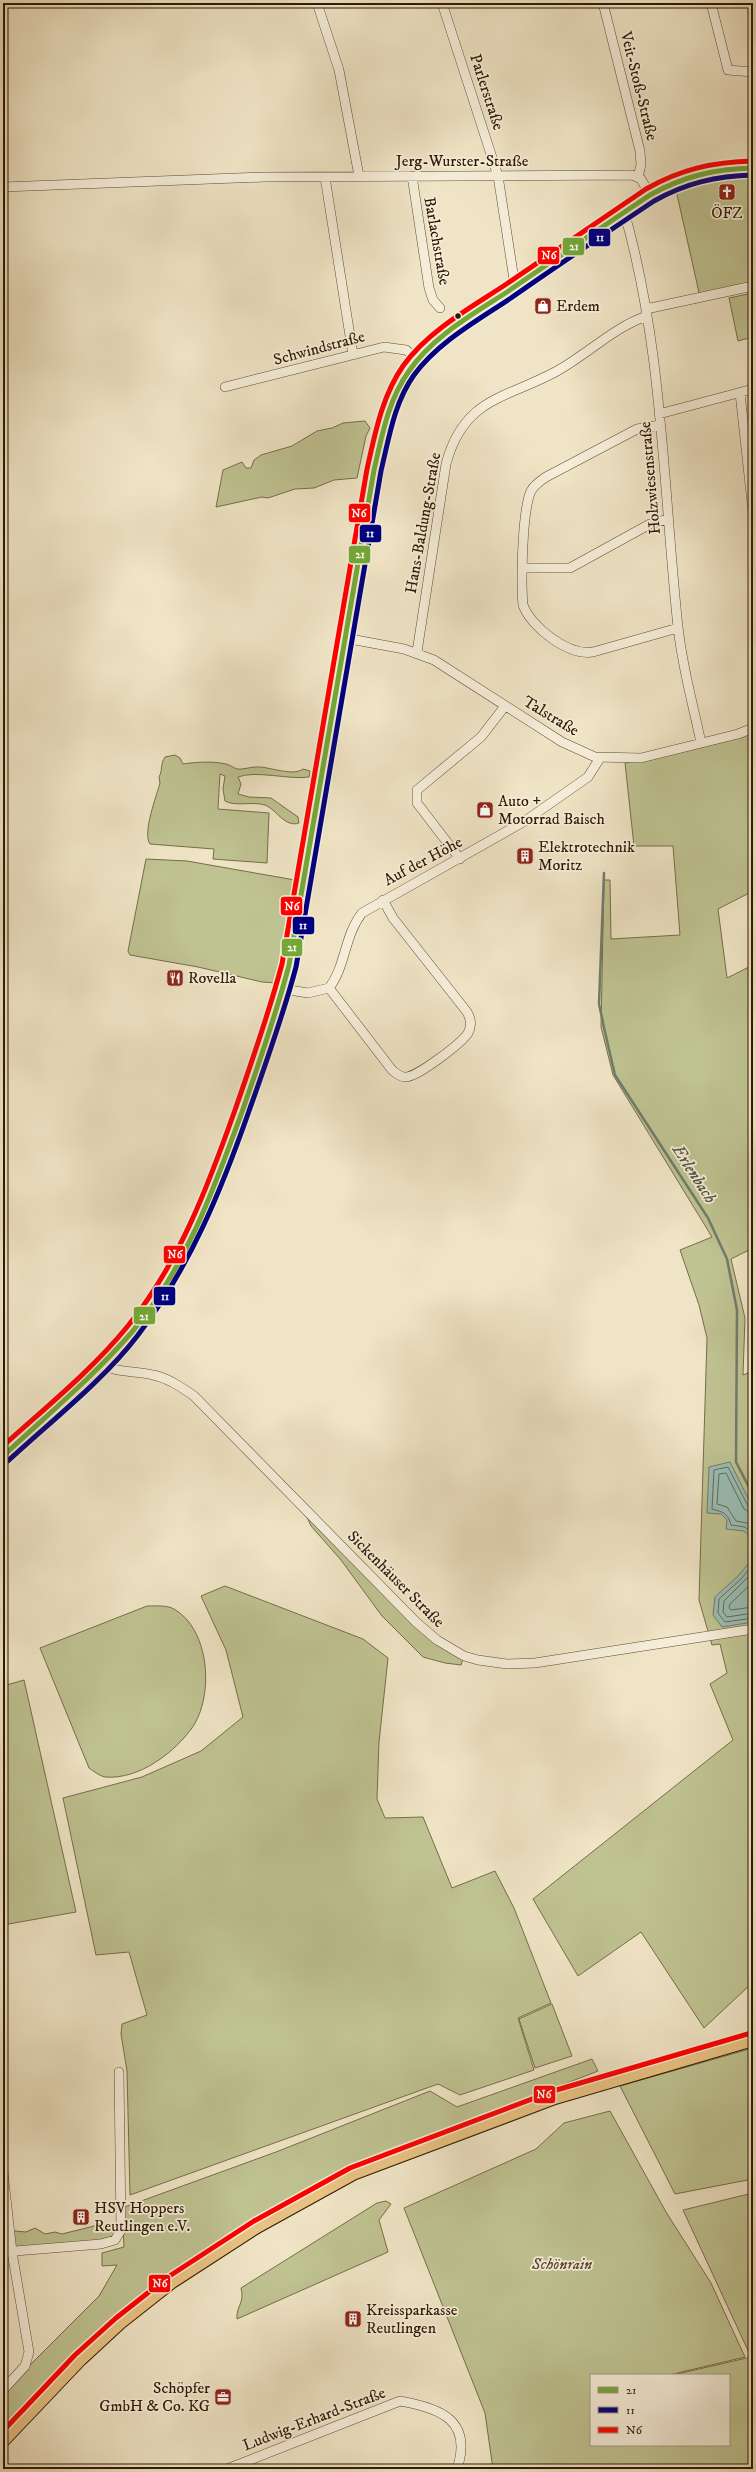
<svg xmlns="http://www.w3.org/2000/svg" width="756" height="2472" font-family="'IM FELL DW Pica',serif">
	<style>
		.green { fill: #bfc291; stroke: #776d48 }
		.water { fill: #9abeb5; stroke: #6f7c6d }
		.lines { fill: none; stroke-linecap: round; stroke-linejoin: round }
		.shore { stroke: #646b5a; stroke-width: 1 }
		.stream { stroke: #6f7c6d; stroke-width: 2.5 }
		.minor-casing { stroke: #5f4b31; stroke-width: 10 }
		.major-casing { stroke: #2f1800; stroke-width: 14 }
		.minor { stroke: #f5edd9; stroke-width: 9 }
		.major { stroke: #e8c282; stroke-width: 12 }
		.bus-1-casing { stroke: #f5edd9; stroke-width: 8 }
		.bus-2-casing { stroke: #f5edd9; stroke-width: 8 }
		.bus-3-casing { stroke: #f5edd9; stroke-width: 8 }
		.bus-1 { stroke: #73a837; stroke-width: 5 }
		.bus-2 { stroke: #000080; stroke-width: 5 }
		.bus-3 { stroke: #f00; stroke-width: 5 }
		.bus-dot { fill: #2f1800; stroke: #f5edd9; stroke-width: 1.5 }
		.labels { text-anchor: middle; dominant-baseline: central; stroke-width: 3.5; stroke-linejoin: round; paint-order: stroke }
		.street-label { font-size: 16px; fill: #2f1800; stroke: #f5edd9 }
		.poi-label { font-size: 16px; fill: #2f1800; stroke: #f5edd9; text-anchor: start }
		.park-label { font-size: 16px; font-style: italic; fill: #5a4b2c; stroke: #f5edd9 }
		.water-label { font-size: 17px; font-style: italic; fill: #54523f; stroke: #f5edd9 }
		.line-badge { stroke: #f5edd9; stroke-width: 1.5 }
		.badge-label { font-size: 11px; text-anchor: middle; font-weight: bold; fill: #fff }
	</style>
	<rect width="100%" height="100%" fill="#efe4c5"/>
	<filter id="stains"><feTurbulence type="fractalNoise" baseFrequency=".005" numOctaves="4"/><feColorMatrix values="0 0 0 0 .2 0 0 0 0 .09 0 0 0 0 .02 0 0 0 .5 -.17"/></filter>
	<radialGradient id="worn" r=".72"><stop offset=".6" stop-color="#630" stop-opacity="0"/><stop offset="1" stop-color="#630" stop-opacity=".3"/></radialGradient>
	<path class="green" d="M753,168V286L700,297L676,190L677,179Z
		M753,293V337L738,341L729,298Z
		M365,421L370,428L366,436L357,478L334,480L314,488L295,489L268,498L262,497L216,507L223,470L242,462L246,468H251L254,460L261,455L292,446L317,431L332,428L343,423Z
		M753,732V891L718,909L727,978L753,965V1248L731,1259L745,1318L743,1375L753,1371V1990L750,1985L704,2028L641,1932L578,1976L533,1899L733,1740L710,1684L727,1673L720,1644L712,1645L699,1600L707,1338L699,1305L680,1250L712,1237L613,1075L601,1027L604,880H610L611,939L680,935L673,846H634L625,763L653,759Z
		M175,755L180,758L183,764C196,762 213,761 226,764C230,765 234,768 237,769C242,770 250,767 256,767C268,766 293,777 303,769L310,771L309,777C289,780 256,770 238,777L241,784L238,794L249,797L271,798L298,817L299,823C285,828 276,809 265,805C252,801 236,807 225,801L223,789L225,776L220,774L218,809L269,813L267,863L213,859L214,849L150,844C142,833 157,795 160,783L159,777C163,770 160,764 165,757Z
		M146,859L187,861L295,880L281,977L277,983L262,982L198,967L130,955L128,951Z
		M302,1506L415,1622L464,1656L461,1665L445,1663L423,1657L382,1616L341,1560L311,1526Z
		M225,1586L363,1639L388,1658L379,1742L377,1799L385,1818L423,1817L452,1888L495,1871L514,1908L551,2003L518,2018L534,2070L460,2095L438,2084L130,2195L127,2071L121,2034L122,2024L147,2015L129,1952L96,1955L63,1798L142,1777L201,1751L243,1717L226,1650L201,1596Z
		M147,1606C155,1606 167,1605 174,1609C209,1629 214,1692 194,1725C176,1752 139,1780 105,1777C100,1776 93,1771 89,1768L40,1648Z
		M24,1680L76,1912L3,1925V1686Z
		M552,2004L572,2056L535,2068L519,2019Z
		M753,2048V2179L675,2194L620,2086Z
		M592,2059L598,2071C516,2103 433,2134 352,2170C334,2178 317,2188 299,2197C188,2255 85,2332 3,2428V2392L99,2296L117,2265L102,2266V2253L124,2247L122,2208L276,2152L430,2091L457,2107Z
		M610,2111L666,2212L711,2283L745,2357L669,2375H591V2445H729V2375H673L751,2357L683,2210L753,2193V2469H493L485,2413L404,2208L536,2149L564,2123Z
		M386,2201L391,2204L379,2220L388,2252L237,2319C236,2305 245,2304 241,2288L377,2203Z
		M115,2224L117,2227L113,2237L101,2241L14,2249L13,2235L15,2231L26,2232L35,2228L45,2234L55,2232L62,2234L94,2226Z"/>
	<path class="water" d="M730,1462L753,1508V1539L744,1531L726,1529L727,1520L721,1514L707,1513L709,1467Z
		M753,1558V1622L722,1627L713,1615L715,1597L739,1575Z"/>
	<g class="lines">
		<path class="shore" d="M753,1509L748,1506L728,1467L714,1470L712,1509C723,1512 728,1513 731,1525L745,1527L753,1534
			M753,1514L744,1509L726,1473L719,1474L717,1504L727,1507L736,1521L747,1523L753,1527
			M753,1564L742,1578L719,1599L718,1613L725,1622L753,1618
			M753,1572L724,1601L723,1612L727,1617L753,1613
			M753,1582L730,1604L729,1608L731,1610L753,1607"/>
		<path class="stream" d="M604,873L599,1004L605,1032L615,1075L708,1218L727,1259L737,1310L736,1462L753,1495"/>
		<defs>
			<path id="minor" d="M317,3L339,70L359,176
				M442,3L498,176L515,286
				M603,3L640,151L641,165L638,177
				M711,3L728,70L753,72
				M412,176L429,288L433,300L440,308
				M325,177L353,355
				M3,187L264,177L632,175L641,179L650,195
				M624,211C663,347 663,488 678,627C682,666 693,704 701,743
				M646,309L753,286
				M225,387L384,347L406,350L418,359
				M740,393L753,512
				M659,414L753,389
				M660,425L637,429L546,477C540,481 534,485 531,491C522,510 521,582 523,605C531,627 568,656 593,652L678,628
				M523,568H570L650,524L668,519
				M345,638L404,649L434,660L562,742L595,757L641,758L738,734L753,728
				M417,652L446,464C464,397 506,399 557,371C588,354 614,327 647,316
				M460,859L417,803V790L481,737L505,706
				M329,988L392,1070C396,1073 400,1077 405,1077C416,1078 462,1043 468,1033C472,1026 471,1019 467,1012L393,918L383,900
				M283,989L308,993L329,988C346,966 344,936 362,913L525,821L588,777L600,758
				M102,1364C118,1374 135,1370 153,1375C168,1378 181,1387 194,1396L416,1622L437,1640L464,1656L478,1660L507,1664L535,1663L753,1629
				M3,1456L93,1373L132,1332L166,1285L183,1255L217,1181L276,1015L289,965L374,470L387,416L397,390L409,370L427,350L459,324L650,195C689,172 709,169 753,168
				M3,2172L12,2252L29,2352L25,2366L3,2390
				M3,2252L101,2244L115,2240L121,2230L119,2072
				M227,2469L400,2401C440,2408 473,2420 457,2469"/>
			<path id="major" d="M3,2441L80,2360L120,2323L172,2282L257,2227L353,2174L555,2098L753,2040"/>
		</defs>
		<use href="#minor" class="minor-casing"/>
		<use href="#major" class="major-casing"/>
		<use href="#minor" class="minor"/>
		<use href="#major" class="major"/>
		<defs>
			<path id="bus-1" d="M3,1456C46,1416 93,1377 132,1332C185,1269 214,1189 242,1112C259,1063 276,1015 289,965L374,470C382,436 388,400 409,371C432,337 473,314 507,292C555,259 602,227 650,195C684,176 715,169 753,168"/>
			<path id="bus-2" d="M8,1461C50,1422 104,1380 138,1335C190,1267 221,1191 249,1111C266,1063 283,1016 296,967L381,471C389,438 394,403 414,375C438,342 478,320 511,298C558,265 606,233 654,201C686,183 716,176 753,175"/>
			<path id="bus-3" d="M3,1446C45,1408 91,1371 127,1327C179,1264 208,1186 235,1110C252,1061 269,1013 282,964L367,469C375,434 382,396 403,366C428,331 470,308 505,285C552,253 599,221 646,189C681,169 713,162 753,161
				M3,2431L75,2355L116,2318L168,2277L254,2221L350,2168L553,2091L751,2033"/>
		</defs>
		<use href="#bus-1" class="bus-1-casing"/>
		<use href="#bus-2" class="bus-2-casing"/>
		<use href="#bus-3" class="bus-3-casing"/>
		<use href="#bus-1" class="bus-1"/>
		<use href="#bus-2" class="bus-2"/>
		<use href="#bus-3" class="bus-3"/>
	</g>
	<defs>
		<symbol id="church-square" viewBox="-11 -11 22 22"><rect x="-9" y="-9" width="18" height="18" rx="4" fill="#8f2418" stroke="#f5edd9"/><path d="M-1.2-6h2.4v3.5h3.3v2.4h-3.3V6h-2.4V-.1h-3.3v-2.4h3.3Z" fill="#fff"/></symbol>
		<symbol id="shop-square" viewBox="-11 -11 22 22"><rect x="-9" y="-9" width="18" height="18" rx="4" fill="#8f2418" stroke="#f5edd9"/><path d="M-5-2.5h2.3a2.7 3.5 0 0 1 5.4 0H5L5.5 6h-11ZM-1.5-2.5h3a1.5 2.3 0 0 0-3 0Z" fill="#fff"/></symbol>
		<symbol id="building-square" viewBox="-11 -11 22 22"><rect x="-9" y="-9" width="18" height="18" rx="4" fill="#8f2418" stroke="#f5edd9"/><path d="M-4-6H4V6H1V3H-1V6H-4ZM-2.5-4.3h1.7v1.8h-1.7ZM.8-4.3h1.7v1.8H.8ZM-2.5-1h1.7V.8h-1.7ZM.8-1h1.7V.8H.8Z" fill="#fff"/></symbol>
		<symbol id="restaurant-square" viewBox="-11 -11 22 22"><rect x="-9" y="-9" width="18" height="18" rx="4" fill="#8f2418" stroke="#f5edd9"/><path d="M-5-6h1v4h1v-4h1v4h1v-4h1v5L-1.5 .5V6h-2V.5L-5-1ZM5-6V6H3V1.5H1.5Q1.5-4 5-6Z" fill="#fff"/></symbol>
		<symbol id="office-square" viewBox="-11 -11 22 22"><rect x="-9" y="-9" width="18" height="18" rx="4" fill="#8f2418" stroke="#f5edd9"/><path d="M-6-3h4V-5.5h4V-3h4V5H-6ZM-1-4.5V-3h2v-1.5ZM-6 0V1H6V0Z" fill="#fff"/></symbol>
	</defs>
	<g fill-rule="evenodd">
		<use href="#church-square" x="717" y="182" width="20" height="20"/>
		<use href="#shop-square" x="533" y="296" width="20" height="20"/>
		<use href="#shop-square" x="475" y="800" width="20" height="20"/>
		<use href="#building-square" x="515" y="846" width="20" height="20"/>
		<use href="#restaurant-square" x="165" y="968" width="20" height="20"/>
		<use href="#building-square" x="71" y="2207" width="20" height="20"/>
		<use href="#building-square" x="343" y="2309" width="20" height="20"/>
		<use href="#office-square" x="213" y="2387" width="20" height="20"/>
	</g>
	<circle class="bus-dot" cx="458" cy="316" r="3.5"/>
	<g class="labels">
		<g class="street-label">
			<text transform="translate(639 86) rotate(76)">Veit-Stoß-Straße</text>
			<text transform="translate(487 92) rotate(72)">Parlerstraße</text>
			<text x="462" y="161">Jerg-Wurster-Straße</text>
			<text transform="translate(437 241) rotate(80)">Barlachstraße</text>
			<text transform="translate(319 348) rotate(-15)">Schwindstraße</text>
			<text transform="translate(650 478) rotate(-95)">Holzwiesenstraße</text>
			<text transform="translate(423 523) rotate(-80)">Hans-Baldung-Straße</text>
			<text transform="translate(551 716) rotate(31)">Talstraße</text>
			<text transform="translate(423 861) rotate(-28)">Auf der Höhe</text>
			<text transform="translate(396 1579) rotate(45)">Sickenhäuser Straße</text>
			<text transform="translate(314 2419) rotate(-21)">Ludwig-Erhard-Straße</text>
		</g>
		<g class="poi-label">
			<text x="727" y="213" text-anchor="middle">ÖFZ</text>
			<text x="556" y="306">Erdem</text>
			<text x="498" y="801">Auto +<tspan x="498" dy="18">Motorrad Baisch</tspan></text>
			<text x="538" y="847">Elektrotechnik<tspan x="538" dy="18">Moritz</tspan></text>
			<text x="188" y="978">Rovella</text>
			<text x="94" y="2208">HSV Hoppers<tspan x="94" dy="18">Reutlingen e.V.</tspan></text>
			<text x="366" y="2310">Kreissparkasse<tspan x="366" dy="18">Reutlingen</tspan></text>
			<text x="210" y="2388" text-anchor="end">Schöpfer<tspan x="210" dy="18">GmbH &amp; Co. KG</tspan></text>
		</g>
		<g class="park-label">
			<text x="562" y="2264">Schönrain</text>
		</g>
		<g class="water-label">
			<text transform="translate(694 1174) rotate(57)">Erlenbach</text>
		</g>
	</g>
	<g class="line-badge">
		<rect x="588" y="228" width="23" height="19" rx="4" fill="#000080"/>
		<rect x="562" y="237" width="23" height="19" rx="4" fill="#73a837"/>
		<rect x="537" y="246" width="23" height="19" rx="4" fill="#f00"/>
		<rect x="348" y="503" width="23" height="20" rx="4" fill="#f00"/>
		<rect x="359" y="524" width="23" height="19" rx="4" fill="#000080"/>
		<rect x="348" y="545" width="23" height="19" rx="4" fill="#73a837"/>
		<rect x="280" y="896" width="23" height="20" rx="4" fill="#f00"/>
		<rect x="292" y="916" width="23" height="19" rx="4" fill="#000080"/>
		<rect x="281" y="938" width="22" height="19" rx="4" fill="#73a837"/>
		<rect x="163" y="1245" width="23" height="19" rx="4" fill="#f00"/>
		<rect x="153" y="1286" width="23" height="20" rx="4" fill="#000080"/>
		<rect x="133" y="1306" width="23" height="19" rx="4" fill="#73a837"/>
		<rect x="533" y="2085" width="23" height="19" rx="4" fill="#f00"/>
		<rect x="148" y="2274" width="23" height="19" rx="4" fill="#f00"/>
	</g>
	<g class="badge-label">
		<text x="600" y="241">11</text>
		<text x="574" y="250">21</text>
		<text x="549" y="259">N6</text>
		<text x="359" y="517">N6</text>
		<text x="370" y="537">11</text>
		<text x="360" y="558">21</text>
		<text x="292" y="910">N6</text>
		<text x="303" y="929">11</text>
		<text x="292" y="951">21</text>
		<text x="175" y="1258">N6</text>
		<text x="165" y="1300">11</text>
		<text x="144" y="1320">21</text>
		<text x="544" y="2098">N6</text>
		<text x="160" y="2287">N6</text>
	</g>
	<rect width="756" height="2472" fill="none" stroke="#efe4c5" stroke-width="16"/>
	<rect x="4" y="4" width="748" height="2464" fill="none" stroke="#2f1800" stroke-width="2"/>
	<rect x="8" y="8" width="740" height="2456" fill="none" stroke="#2f1800"/>
	<rect x="590" y="2374" width="140" height="72" fill="#f5edd9" stroke="#a69882"/>
	<rect x="598" y="2387" width="20" height="6" fill="#73a837" stroke="#a69882"/>
	<text x="626" y="2394" font-size="12" fill="#2f1800">21</text>
	<rect x="598" y="2407" width="20" height="6" fill="#000080" stroke="#a69882"/>
	<text x="626" y="2414" font-size="12" fill="#2f1800">11</text>
	<rect x="598" y="2427" width="20" height="6" fill="#ff0000" stroke="#a69882"/>
	<text x="626" y="2434" font-size="12" fill="#2f1800">N6</text>
	<rect width="100%" height="100%" filter="url(#stains)"/>
	<rect width="100%" height="100%" fill="url(#worn)"/>
</svg>
